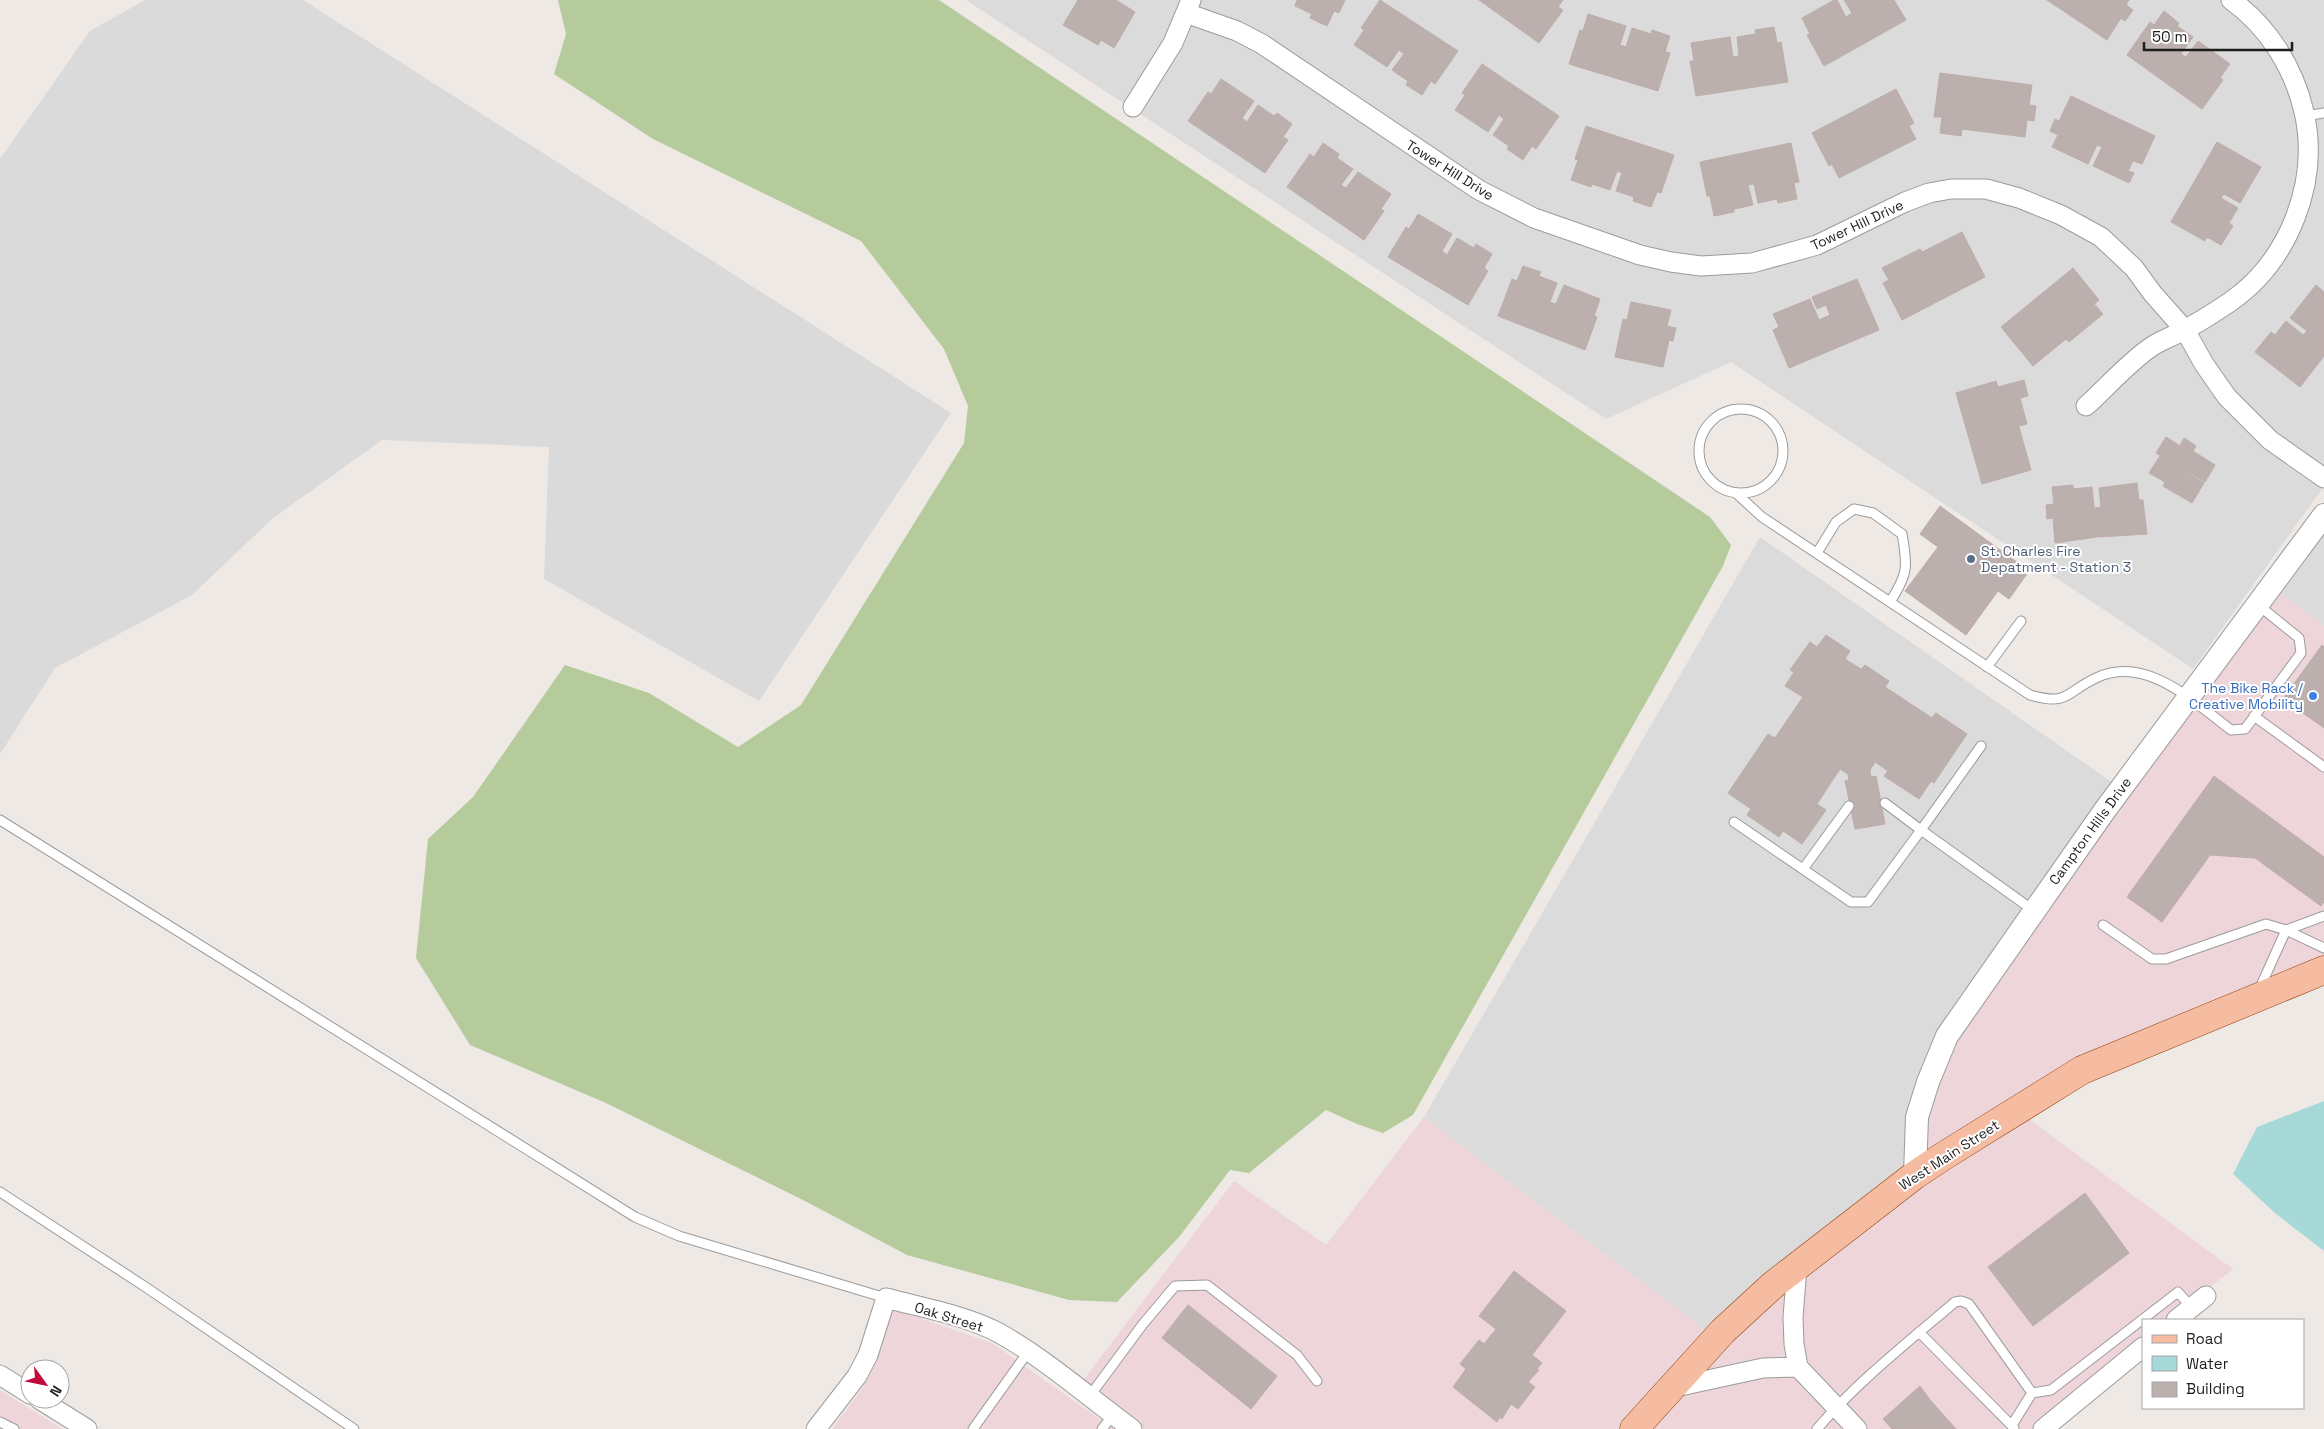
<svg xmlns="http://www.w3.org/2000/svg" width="2324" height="1429" font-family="'Space Grotesk',sans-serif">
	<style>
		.residential { fill: #dcdbdb }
		.commercial { fill: #eed5da }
		.forest { fill: #b6cb9c }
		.parking { fill: #dadada }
		.water { fill: #a7d9d8 }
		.building { fill: #bbb0ae; stroke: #bfaca8 }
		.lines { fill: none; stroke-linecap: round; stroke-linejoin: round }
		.service-casing { stroke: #9b9b9b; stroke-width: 11 }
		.minor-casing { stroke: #9b9b9b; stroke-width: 21 }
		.tertiary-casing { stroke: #9b9b9b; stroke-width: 24 }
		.primary-casing { stroke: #8f4009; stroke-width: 29 }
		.service { stroke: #fff; stroke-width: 9 }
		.minor { stroke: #fff; stroke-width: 19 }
		.tertiary { stroke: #fff; stroke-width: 22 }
		.primary { stroke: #f6bca2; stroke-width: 28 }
		.service-dot { fill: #5c6f8a; stroke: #fff; stroke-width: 2 }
		.shop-dot { fill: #3f7fe0; stroke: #fff; stroke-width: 2 }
		.labels { text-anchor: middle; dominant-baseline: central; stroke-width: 4; stroke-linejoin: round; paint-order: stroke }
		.street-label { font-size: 14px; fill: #1e1e1e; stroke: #fff }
		.service-label { font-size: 14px; fill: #4e5e75; stroke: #fff; text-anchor: start }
		.shop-label { font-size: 14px; fill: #366cbe; stroke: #fff; text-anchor: end }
	</style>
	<rect width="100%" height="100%" fill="#eee9e5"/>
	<path class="residential" d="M966,0H2324V486L2193,669L1731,362L1606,419Z
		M2324,526V626L2277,591Z
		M1760,537L2113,783L1907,1170L1710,1334L1424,1117Z"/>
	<path class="commercial" d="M2277,591L2324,626V967L1921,1160L1928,1107L1952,1043L1998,972Z
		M2022,1114L2233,1269L2168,1320H2143V1341L2032,1429H1643L1744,1323L1904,1192Z
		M1424,1117L1710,1334L1627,1429H1144L1081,1383L1234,1181L1326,1245Z
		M893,1309L992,1343L1114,1429H832L865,1385Z
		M0,1390L62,1429H0Z"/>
	<path class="forest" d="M558,0H939L1710,517L1731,545L1723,566L1413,1115L1383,1133L1357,1124L1326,1110L1249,1173L1230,1170L1179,1237L1117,1302L1069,1300L907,1255L805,1201L606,1103L470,1045L416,958L428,839L473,797L565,665L649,693L738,747L801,705L964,443L968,406L944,349L861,241L653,139L554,74L566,34Z"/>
	<path class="parking" d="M145,0H303L951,413L759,701L544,579L549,447L382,440L273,518L192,595L55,668L0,754V159L90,31Z"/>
	<path class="water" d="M2324,1101V1251L2276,1214L2233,1174L2257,1127Z"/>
	<path class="building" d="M1078,0H1116L1135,12L1114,48L1101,40L1098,45L1063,25Z
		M1297,0H1345L1339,13L1334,11L1327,26L1310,18L1312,14L1295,6Z
		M1380,0L1458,51L1435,84L1431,81L1422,95L1406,85L1408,81L1392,70L1404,54L1399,50L1387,67L1354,45L1364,30L1361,28Z
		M1479,0H1563L1558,7L1563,10L1539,43Z
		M1834,0H1837L1846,17L1852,13L1844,0H1894L1906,20L1824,66L1807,35L1810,34L1802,18Z
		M2047,0H2129L2126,5L2133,10L2125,21L2121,18L2107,40Z
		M2164,11L2179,23L2177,26L2193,37L2181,54L2186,57L2198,41L2230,64L2220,78L2223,80L2202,109L2127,55L2150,22L2154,25Z
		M1588,14L1626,26L1620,45L1626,47L1632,28L1651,34L1652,30L1670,36L1665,52L1670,53L1658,91L1569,64L1580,30L1583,31Z
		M1774,27L1777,43L1781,42L1788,82L1696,96L1690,61H1694L1691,43L1730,37L1733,57L1739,56L1737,37L1756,34L1755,30Z
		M1482,64L1559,116L1536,149L1532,146L1523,160L1507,149L1509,146L1493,135L1504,119L1499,115L1488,132L1455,110L1465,95L1462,93Z
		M1940,73L2032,85L2029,105L2036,106L2034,121L2027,120L2025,137L1962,129L1961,136L1940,133L1942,117H1934Z
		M1221,79L1254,101L1242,118L1247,122L1258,105L1274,116L1277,113L1292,124L1283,137L1288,140L1265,173L1188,121L1208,92L1211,94Z
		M1896,89L1914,123L1909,126L1916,139L1839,178L1832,164L1829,166L1812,133Z
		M2071,96L2155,136L2142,164L2133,161L2128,171L2134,173L2129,183L2093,166L2102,147L2097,145L2088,164L2052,147L2058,135L2050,131L2055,119L2059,121Z
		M1586,126L1674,155L1661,193L1657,192L1651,207L1633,201L1634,197L1616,191L1622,173L1617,171L1610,190L1592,184L1591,187L1571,180L1578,160L1575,159Z
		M2217,142L2261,167L2240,203L2224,194L2221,198L2238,208L2229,223L2233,226L2221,245L2207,237L2205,241L2171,222Z
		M1323,143L1339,154L1337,158L1353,169L1341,185L1346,188L1358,172L1391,194L1381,209L1384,211L1364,240L1287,187L1310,154L1314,157Z
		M1791,143L1799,182L1794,183L1797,199L1778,203L1777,199L1758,203L1754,184L1748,185L1753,205L1734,209V212L1714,216L1710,196H1707L1700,162Z
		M1418,214L1452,234L1442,251L1447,255L1457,238L1474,248L1476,244L1492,254L1484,268L1488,271L1468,305L1388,257L1406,227L1409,229Z
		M1962,232L1985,277L1902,320L1883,283L1889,280L1882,268L1920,249L1922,252Z
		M1523,266L1541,272L1539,276L1557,283L1550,302L1556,304L1564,285L1600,299L1594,316L1597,317L1585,350L1498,316L1512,279L1517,281Z
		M2073,268L2099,300L2094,304L2103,314L2069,342L2066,339L2033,366L2001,327Z
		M1857,279L1879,330L1789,368L1773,330L1779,327L1773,314L1810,299L1819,320L1830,315L1826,305L1817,309L1812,297Z
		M2316,285L2324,292V356L2300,387L2255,352L2271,332L2275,335L2286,321L2303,335L2307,331L2290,318Z
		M1631,302L1671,310L1667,326L1676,328L1673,341L1669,340L1663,367L1615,357L1623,319L1627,320Z
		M2024,380L2028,396L2020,398L2027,424L2007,429L2019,427L2031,470L1982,484L1956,393L1996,381L1998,387Z
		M2166,437L2180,446L2184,438L2196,446L2193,451L2215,465L2205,482L2156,453Z
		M2160,456L2204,483L2192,503L2163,486L2165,482L2149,473Z
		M2137,483L2139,500H2143L2147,534L2098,537L2095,508L2101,507L2099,488Z
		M2073,485V489L2092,487L2097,537L2055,543L2053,518L2047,519L2046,505L2054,504L2052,487Z
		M1940,506L2029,571L2009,599L1998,591L1966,635L1905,591L1938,547L1920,534Z
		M1826,635L1850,651L1845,659L1861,669L1865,665L1889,681L1885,687L1932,718L1936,713L1967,734L1934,783L1931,781L1919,799L1884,776L1888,771L1875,762L1870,770L1871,777L1876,776L1885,824L1855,829L1845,781L1849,780L1848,774L1840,769L1817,804L1826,810L1802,844L1783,831L1779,837L1747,815L1751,809L1728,793L1768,734L1775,738L1803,697L1785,686L1794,672L1790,670L1810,642L1817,647Z
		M2322,645L2324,647V728L2283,699Z
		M2214,776L2324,857V902L2321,906L2255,858L2210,855L2162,922L2127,897Z
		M2085,1193L2129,1253L2033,1326L1988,1267Z
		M1514,1271L1566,1311L1532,1355L1542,1363L1537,1369L1539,1370L1528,1382L1535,1387L1518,1409L1511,1404L1502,1419L1500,1417L1497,1422L1453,1387L1466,1369L1460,1364L1479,1340L1484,1344L1496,1329L1479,1316Z
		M1188,1305L1277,1376L1251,1409L1162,1338Z
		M1920,1386L1931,1401L1956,1429H1892L1883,1419Z"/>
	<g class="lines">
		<defs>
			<path id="service" d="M2305,116L2324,113
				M1699 451a42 42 0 1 1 84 0a42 42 0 1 1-84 0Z
				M1737,494L1762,517L2030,695C2069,706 2064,693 2096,678C2146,654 2194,702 2231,730L2245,729L2301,653L2299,638L2257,604
				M1817,553L1836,522L1854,509L1873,513L1902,534C1908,567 1908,574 1890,602
				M1987,667L2021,621
				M2254,716L2324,767
				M1885,803L1921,830L1981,746
				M0,820L635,1217L679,1236L886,1298
				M1734,822L1851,902H1868L1921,830L2033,910
				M1803,869L1849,806
				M2103,925L2152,959H2166L2266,924L2286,930L2324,916
				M2259,990L2286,930L2324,948
				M0,1192L147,1288L354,1429
				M1919,1332L2014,1428
				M2032,1393L2051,1390L2178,1292L2192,1308
				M1089,1397L1143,1324L1175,1286L1207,1285L1297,1355L1317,1381
				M0,1422L14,1429
				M973,1429L1028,1352
				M1102,1429L1113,1415
				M1817,1429C1857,1382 1908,1342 1955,1302L1961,1301L1969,1304L2032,1393L2012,1425"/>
			<path id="minor" d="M1186,13L1237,31L1262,44L1479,190L1534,218L1640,255L1671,262L1701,266L1752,263L1817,245L1905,202L1929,193L1951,189H1986L2019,198L2061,215L2101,237L2134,268L2153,294L2185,330L2204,364L2227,397L2270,440L2324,478
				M1133,107L1173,43L1191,0
				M2086,406C2106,388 2129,362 2151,347C2161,340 2174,336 2184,330C2200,322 2215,312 2230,302C2289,261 2320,182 2304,112C2294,68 2268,26 2231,0
				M1797,1267L1793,1317L1794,1344L1798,1367L1857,1429
				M2176,1320L2206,1296
				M0,1375L30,1394
				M1671,1388L1763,1368L1798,1367
				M39,1399L87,1429
				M816,1429L857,1376L868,1355L886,1298C923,1308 965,1315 999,1333C1044,1358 1090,1398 1132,1429
				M2043,1429L2143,1347"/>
			<path id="tertiary" d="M1915,1175L1917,1117L1928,1082L1947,1036L2105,810L2324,515"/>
			<path id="primary" d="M1634,1429L1723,1331L1773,1285L1915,1175L1942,1157L2082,1070L2324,970"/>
		</defs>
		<use href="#service" class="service-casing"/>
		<use href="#minor" class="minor-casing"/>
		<use href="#tertiary" class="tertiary-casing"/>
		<use href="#primary" class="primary-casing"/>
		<use href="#service" class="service"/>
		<use href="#minor" class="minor"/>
		<use href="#tertiary" class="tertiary"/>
		<use href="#primary" class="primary"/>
	</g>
	<circle class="service-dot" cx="1971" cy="559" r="5"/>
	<circle class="shop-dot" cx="2313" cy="696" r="5"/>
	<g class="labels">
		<g class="street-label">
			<text transform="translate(1450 170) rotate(32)">Tower Hill Drive</text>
			<text transform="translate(1857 225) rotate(-25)">Tower Hill Drive</text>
			<text transform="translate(2090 831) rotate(-54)">Campton Hills Drive</text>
			<text transform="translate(1949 1155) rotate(-33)">West Main Street</text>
			<text transform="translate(949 1317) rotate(17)">Oak Street</text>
		</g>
		<g class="service-label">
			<text x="1981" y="551">St. Charles Fire<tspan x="1981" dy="16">Depatment - Station 3</tspan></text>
		</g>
		<g class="shop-label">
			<text x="2303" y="688">The Bike Rack /<tspan x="2303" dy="16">Creative Mobility</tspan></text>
		</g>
	</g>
	<rect x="2142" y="1319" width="162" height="90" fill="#ffffff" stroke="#a5a5a5"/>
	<rect x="2152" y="1335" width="25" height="8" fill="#f6bca2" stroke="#a5a5a5"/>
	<text x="2186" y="1344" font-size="15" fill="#1e1e1e">Road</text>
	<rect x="2152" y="1356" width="25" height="15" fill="#a7d9d8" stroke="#a5a5a5"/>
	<text x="2186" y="1369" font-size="15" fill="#1e1e1e">Water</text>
	<rect x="2152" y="1382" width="25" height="15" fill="#bbb0ae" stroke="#a5a5a5"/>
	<text x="2186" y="1394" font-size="15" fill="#1e1e1e">Building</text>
	<g transform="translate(45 1384) rotate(123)"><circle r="24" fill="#ffffff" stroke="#a5a5a5"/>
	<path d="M0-4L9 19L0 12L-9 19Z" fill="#c00c3a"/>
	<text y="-8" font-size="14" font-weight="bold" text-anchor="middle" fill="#1e1e1e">N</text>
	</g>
	<path d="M2144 42v8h148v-8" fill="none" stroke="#1e1e1e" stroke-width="2.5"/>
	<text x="2152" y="42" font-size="15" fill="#1e1e1e" stroke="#ffffff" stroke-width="4" paint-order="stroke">50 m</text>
</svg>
